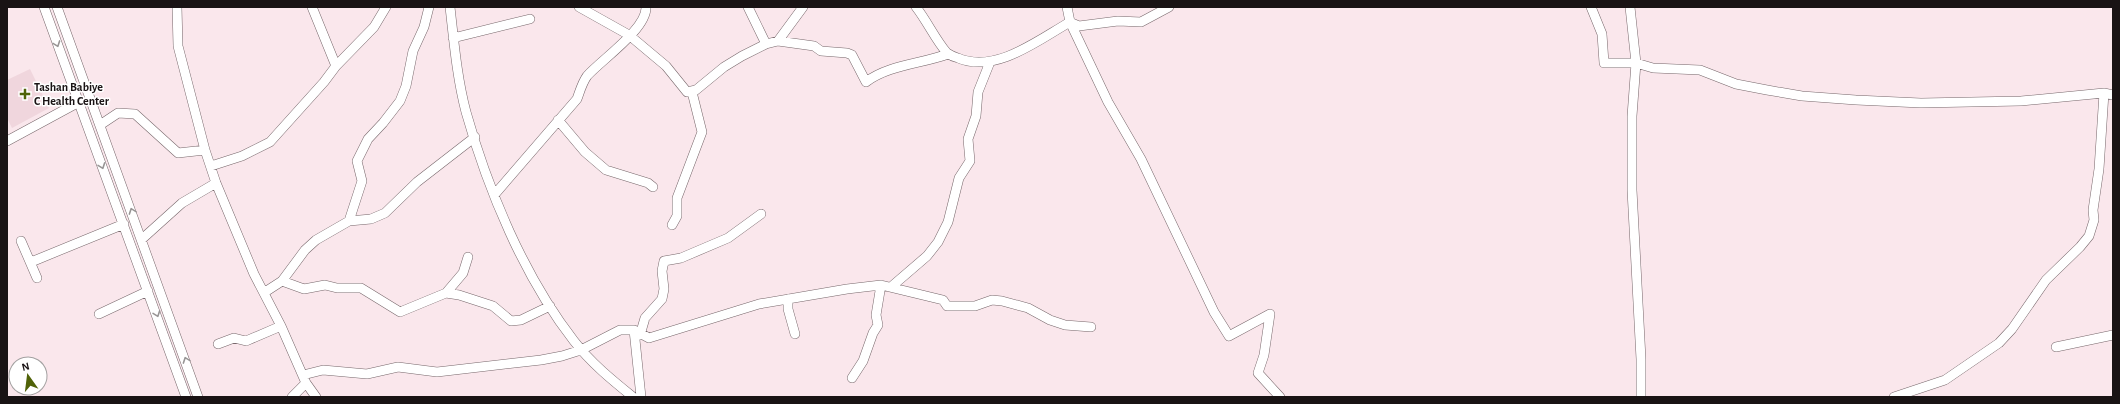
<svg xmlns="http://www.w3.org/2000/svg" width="2120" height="404" font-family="'Alegreya Sans',sans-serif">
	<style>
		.built { fill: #f0d6dd }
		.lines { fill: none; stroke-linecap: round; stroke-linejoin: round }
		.minor-casing { stroke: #77676b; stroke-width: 10 }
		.minor { stroke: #fff; stroke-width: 9 }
		.oneway { stroke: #989595 }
		.poi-dot { fill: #506208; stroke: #fff; stroke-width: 1.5 }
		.labels { text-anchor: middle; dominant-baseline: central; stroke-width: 3; stroke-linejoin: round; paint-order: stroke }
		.poi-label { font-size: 12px; font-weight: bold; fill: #191314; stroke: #fff; text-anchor: start }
	</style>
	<rect width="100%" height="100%" fill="#fae7ec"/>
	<path class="built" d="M30,69L49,108L12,128L7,118V80Z"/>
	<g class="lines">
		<defs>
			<path id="minor" d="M44,7L186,397
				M57,7L198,397
				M177,7L178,46L205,150L216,183L254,274L281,326L306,383L316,397
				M312,7L336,66L374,27L386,7
				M450,7C454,42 457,78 466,112C488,190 524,277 574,341C591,363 612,380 633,397
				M579,7L629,35L666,66L687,92L696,90L724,67L742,56L766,44L778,41L814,46L821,51L847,53L852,55L866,82C888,65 921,64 948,54
				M748,7L766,44
				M916,7C927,21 935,39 947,53C950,55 954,57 958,58C996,74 1038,40 1070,22L1079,26L1118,21L1141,22L1169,7
				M1067,7L1070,22L1108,102L1141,159L1214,312L1229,336L1270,314
				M1591,7L1602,34L1604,63H1636L1653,68L1700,70L1736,84L1767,90L1802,96L1856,100L1921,103L2021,101L2104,93L2113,95
				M1630,7L1636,63L1632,116V190L1641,359V397
				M453,38L530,19
				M778,41L803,7
				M558,120L585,152L606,170L648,183L653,187
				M100,125L118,113L135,114L178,153L205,150
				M7,141L79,102
				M211,166L242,156L270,142L324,82L336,66
				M495,194L577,99C580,91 582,83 587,76C601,60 647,29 646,7
				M349,221L362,181L357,161L368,139L383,123L400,101L406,86L413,51L424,27L429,7
				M672,225L677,216V198L702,132L692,92
				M142,239L182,203L216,183
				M21,241L37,278
				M31,262L124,224
				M282,281L304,289L325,285L337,288H361L400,312L446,293L463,273L468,257
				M891,287L927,256L938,242L948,222L959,178L970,161L968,139L976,116L978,92L990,62
				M265,292L282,281L305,250L316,240L349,221L371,219L385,213L417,182L475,137
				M446,293L459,295L493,306L511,321L521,320L550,306
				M788,299V309L795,334
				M99,314L148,291
				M1270,314L1264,355L1258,373L1280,397
				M634,330L641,397
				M640,335L645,318L662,299L664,289L662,271L664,261L681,258L728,238L761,214
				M218,344L234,338L246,341L281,326
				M2056,347L2113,335
				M303,375L323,370L367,374L398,367L437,372L541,360L562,356L581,350L620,330H634L649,338L759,304L847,289L881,285L943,300L947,306H975L992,300L1002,301L1028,308L1050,320L1065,325L1091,327
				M852,378L863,361L873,333L878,325L876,315L881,285
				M292,397L306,383
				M1894,397L1945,380L1999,343L2012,329L2046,280L2080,247L2089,236L2094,220L2093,210L2099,169L2104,93"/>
		</defs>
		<use href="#minor" class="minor-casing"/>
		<use href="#minor" class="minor"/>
	</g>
	<defs><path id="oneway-chevron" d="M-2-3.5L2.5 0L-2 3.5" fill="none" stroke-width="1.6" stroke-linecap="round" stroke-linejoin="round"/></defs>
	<g class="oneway">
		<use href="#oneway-chevron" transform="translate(57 44) rotate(70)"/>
		<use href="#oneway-chevron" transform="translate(102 166) rotate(70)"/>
		<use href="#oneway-chevron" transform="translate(132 211) rotate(-110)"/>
		<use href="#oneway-chevron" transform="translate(157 314) rotate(70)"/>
		<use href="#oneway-chevron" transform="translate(186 360) rotate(-110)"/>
	</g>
	<path class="poi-dot" d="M23 88h4v4h4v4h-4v4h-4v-4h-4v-4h4z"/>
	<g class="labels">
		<g class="poi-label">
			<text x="34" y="87">Tashan Babiye<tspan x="34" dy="14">C Health Center</tspan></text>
		</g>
	</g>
	<rect width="2120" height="404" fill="none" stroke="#191314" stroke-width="16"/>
	<g transform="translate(28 376) rotate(346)"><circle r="19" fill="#ffffff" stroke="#a3a1a1"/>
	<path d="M0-3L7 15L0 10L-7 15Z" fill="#506208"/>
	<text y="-6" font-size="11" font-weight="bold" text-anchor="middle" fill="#191314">N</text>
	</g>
</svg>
